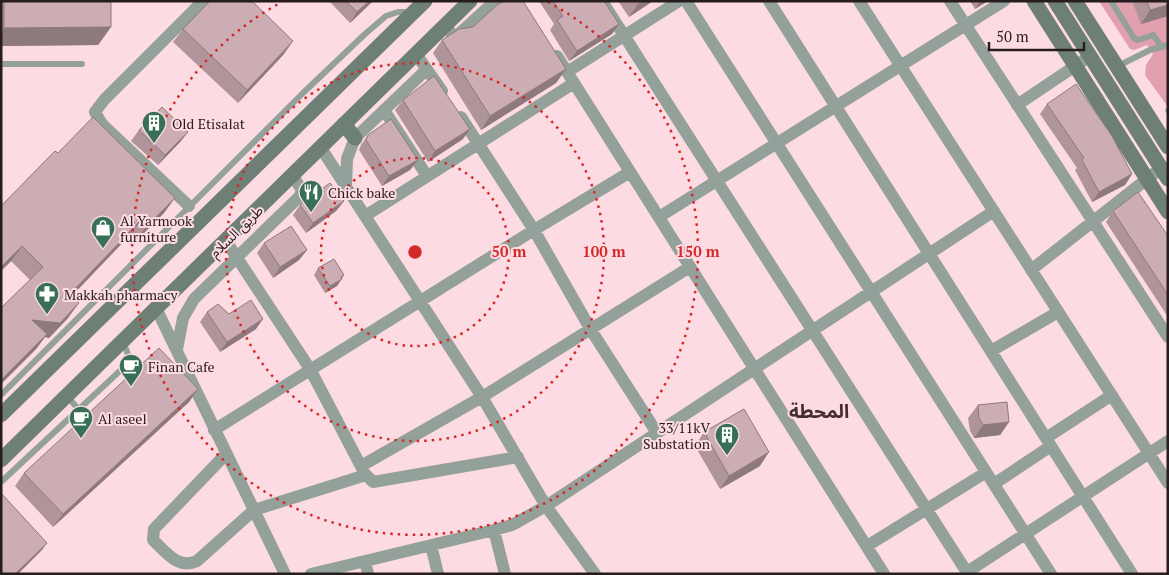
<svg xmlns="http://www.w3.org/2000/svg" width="1169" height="575" font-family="'PT Serif','Noto Sans Arabic',serif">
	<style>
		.green { fill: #e1a0ae }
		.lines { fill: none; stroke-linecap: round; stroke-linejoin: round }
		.lane { stroke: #94a09a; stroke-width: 6 }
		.street { stroke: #94a09a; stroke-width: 12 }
		.secondary { stroke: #6e7f76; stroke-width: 15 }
		.wall { fill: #af959a }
		.shaded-wall { fill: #8e797d }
		.building { fill: #cbadb3; stroke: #8e797d }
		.ring { fill: none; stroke: #d62828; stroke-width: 2.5; stroke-dasharray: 2.5 5 }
		.labels { text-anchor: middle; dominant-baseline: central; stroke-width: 4; stroke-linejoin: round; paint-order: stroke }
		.poi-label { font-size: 14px; fill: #271c1e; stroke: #fcdce2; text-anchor: start }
		.street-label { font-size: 14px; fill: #271c1e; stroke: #fcdce2 }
		.district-label { font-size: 19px; font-weight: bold; fill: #452d32; stroke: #fcdce2 }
		.centre { fill: #d62828; stroke: #fcdce2; stroke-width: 2.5 }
		.ring-label { font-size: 15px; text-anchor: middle; font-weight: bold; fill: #d62828; stroke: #fcdce2; stroke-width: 4; stroke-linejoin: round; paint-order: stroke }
	</style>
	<rect width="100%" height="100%" fill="#fcdce2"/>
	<path class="green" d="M1099,1H1168V107L1145,75L1146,65L1153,54L1147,45L1134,50L1130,49Z"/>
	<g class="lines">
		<path class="lane" d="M1111,1L1134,38L1138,40L1153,35L1162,47
			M1,64H82
			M1118,66L1150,50L1168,45
			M1,395L303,93L365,34L386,16L398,12H410
			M67,396L79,410
			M1,482L123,368C131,358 128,351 122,342"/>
		<path class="street" d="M602,1L968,574
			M686,1L1051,574
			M769,1L1132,574
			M859,1L1168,483
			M950,1L1168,337
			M445,26L453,35L459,34L495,1
			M416,54L442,91
			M557,56L884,574
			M567,72L679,1
			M1017,105L1090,56
			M384,110L427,176
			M461,117L534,230L591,330L657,433
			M321,148L482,397L546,506L595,574
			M346,187L347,159L355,138L426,70
			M189,206L102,124L95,112L104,100L203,1
			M365,216L574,83
			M659,217L1004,1
			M226,241L310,369L365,474
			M1031,270L1161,168
			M156,308L285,574
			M177,349L183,318L194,299L300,196L302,190L292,175
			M991,351L1058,312
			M214,430L534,230L630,172
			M1046,438L1112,395
			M226,454L154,529L153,540C166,552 178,570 197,561L254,510L366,475L373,482L518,457
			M361,466L482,397L690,267
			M994,484L1051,446
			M494,530L505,574
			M431,545L438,574
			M867,546L985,473
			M365,561L368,574
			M967,572L1168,441
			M311,574L494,530L512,525L546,506L994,211"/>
		<path class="secondary" d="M1034,1L1168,212
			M1055,1L1168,179
			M1075,1L1168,147
			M344,124L355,138
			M1,415L425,1
			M1,460L470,1"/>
	</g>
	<path class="wall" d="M1,1H111V27L98,45L1,46Z
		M329,1H373L350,23Z
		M539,1H604L619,24L612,34L569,61L550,30L554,24Z
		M618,1H653L629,17Z
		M970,1H988L975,9Z
		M1132,1H1168V16L1141,24Z
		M183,29L284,54L238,103L173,42Z
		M442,40L566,69L556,83L481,130L433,53Z
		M403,100L463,139L428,162L395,110Z
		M1047,104L1132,174L1125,185L1092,202L1075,170L1077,168L1040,114Z
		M1168,106V112L1166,113L1165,110Z
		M139,130L188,132L180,142L158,165L131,141Z
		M368,135L418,160L410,170L382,186L359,150L361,145Z
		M58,153L164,213L135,242L129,236L72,296L68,318L49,338L45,337L36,349L1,384V308L30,280L11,261L1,271V206Z
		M344,201L336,211L306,233L293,215L300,205Z
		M1113,211L1168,236V317L1106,222Z
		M264,243L307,250L299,260L273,278L257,253Z
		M318,268L342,278L337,286L325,293L314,275Z
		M207,312L229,314L256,329L220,352L200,322Z
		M198,389L189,402L53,527L15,486L24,473Z
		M978,405L1009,422L1000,435L974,438L970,431L968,418Z
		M704,432L760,466L720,489L695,446Z"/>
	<path class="shaded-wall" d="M369,1H373L350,23L357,12Z
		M642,1H653L629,17L638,4Z
		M980,1H988L975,9Z
		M1168,5V16L1141,24L1150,10Z
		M619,24L612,34L569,61L577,51Z
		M111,27L98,45L1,46V32L4,28Z
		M293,41L284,54L238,103L247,90Z
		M566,69L556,83L481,130L490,116Z
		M470,129L463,139L428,162L435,151Z
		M188,132L180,142L158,165L165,155Z
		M418,160L410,170L382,186L389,176Z
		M1132,174L1125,185L1092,202L1099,192Z
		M175,198L164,213L135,242L146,227Z
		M344,201L336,211L306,233L313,223Z
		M140,221L129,236L59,309L70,294Z
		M22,246L11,261L1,271V267Z
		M307,250L299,260L273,278L280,267Z
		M344,275L337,286L325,293L330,286Z
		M79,303L68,318L49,338L45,337L36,349L1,384V380L32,320Z
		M263,319L256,329L220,352L227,342Z
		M198,389L189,402L53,527L63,514Z
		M1009,422L1000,435L974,438L983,425Z
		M769,452L760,466L720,489L729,476Z
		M47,543L42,550L18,574H15Z"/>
	<path class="building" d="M4,1H111V27L4,28Z
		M210,1H252L293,41L247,90L183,29Z
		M346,1H369L357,12Z
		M504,1H523L566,69L490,116L442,40L459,29L473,27L497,5Z
		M553,1H604L619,24L577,51L557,20L563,16Z
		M1147,1H1168V5L1150,10Z
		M434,76L470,129L435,151L403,100Z
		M1076,84L1112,136L1132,174L1099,192L1082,160L1084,158L1047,104Z
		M162,107L188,132L165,155L139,130Z
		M93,117L175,198L146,227L140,221L70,294L79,303L60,323L32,320L47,334L1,380V308L43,267L22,246L1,267V206L55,151L58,153Z
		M391,119L418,160L389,176L366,140L368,135Z
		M330,183L344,201L313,223L300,205Z
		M1138,192L1168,236V295L1113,211Z
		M291,226L307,250L280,267L264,243Z
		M334,259L344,275L341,277L342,279L330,286L318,268Z
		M251,300L263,319L227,342L207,312L218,304L229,314Z
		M159,348L198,389L63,514L24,473Z
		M1007,402L1009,422L983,425L979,418L978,405Z
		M744,409L769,452L729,476L704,432Z
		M1,493L47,543L15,574H1Z"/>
	<g class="ring">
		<circle cx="415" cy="252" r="94"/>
		<circle cx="415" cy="252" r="189"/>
		<path d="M548 2A283 283 0 1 1 282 2"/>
	</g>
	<defs>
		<symbol id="building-pin" viewBox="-11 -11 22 30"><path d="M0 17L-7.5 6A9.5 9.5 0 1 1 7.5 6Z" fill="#376f57" stroke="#fcdce2"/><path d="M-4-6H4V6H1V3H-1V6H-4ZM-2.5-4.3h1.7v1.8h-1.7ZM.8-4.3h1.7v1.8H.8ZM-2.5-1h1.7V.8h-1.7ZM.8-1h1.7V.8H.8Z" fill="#fff"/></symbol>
		<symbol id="restaurant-pin" viewBox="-11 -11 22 30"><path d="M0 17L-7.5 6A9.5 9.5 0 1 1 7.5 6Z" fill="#376f57" stroke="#fcdce2"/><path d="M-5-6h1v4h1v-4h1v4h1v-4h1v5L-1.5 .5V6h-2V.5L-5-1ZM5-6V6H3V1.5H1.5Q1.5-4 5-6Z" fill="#fff"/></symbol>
		<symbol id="shop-pin" viewBox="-11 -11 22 30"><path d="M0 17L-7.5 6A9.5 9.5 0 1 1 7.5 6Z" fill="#376f57" stroke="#fcdce2"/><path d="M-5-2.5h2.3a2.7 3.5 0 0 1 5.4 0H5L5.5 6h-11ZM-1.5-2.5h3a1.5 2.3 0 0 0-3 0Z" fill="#fff"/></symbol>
		<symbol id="pharmacy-pin" viewBox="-11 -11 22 30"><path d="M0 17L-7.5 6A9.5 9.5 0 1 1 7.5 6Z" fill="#376f57" stroke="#fcdce2"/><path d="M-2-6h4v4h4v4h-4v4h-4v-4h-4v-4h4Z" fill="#fff"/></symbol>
		<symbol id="cafe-pin" viewBox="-11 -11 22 30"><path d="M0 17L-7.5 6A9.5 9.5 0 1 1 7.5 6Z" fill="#376f57" stroke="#fcdce2"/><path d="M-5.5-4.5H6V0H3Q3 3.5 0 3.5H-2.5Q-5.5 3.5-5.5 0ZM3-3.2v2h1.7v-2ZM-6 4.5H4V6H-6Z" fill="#fff"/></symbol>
	</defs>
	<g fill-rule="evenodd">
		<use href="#building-pin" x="140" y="109" width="28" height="38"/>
		<use href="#restaurant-pin" x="297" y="178" width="28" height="38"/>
		<use href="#shop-pin" x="89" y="214" width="28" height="38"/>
		<use href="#pharmacy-pin" x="33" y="280" width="28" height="38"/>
		<use href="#cafe-pin" x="117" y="352" width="28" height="38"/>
		<use href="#cafe-pin" x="67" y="404" width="28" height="38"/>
		<use href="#building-pin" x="713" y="421" width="28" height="38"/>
	</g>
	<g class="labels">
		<g class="poi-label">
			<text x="172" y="123">Old Etisalat</text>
			<text x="328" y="192">Chick bake</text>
			<text x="120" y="220">Al Yarmook<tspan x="120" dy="16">furniture</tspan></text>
			<text x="64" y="294">Makkah pharmacy</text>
			<text x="148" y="366">Finan Cafe</text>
			<text x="98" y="418">Al aseel</text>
			<text x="710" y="427" text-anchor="end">33/11kV<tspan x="710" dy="16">Substation</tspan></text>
		</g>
		<g class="street-label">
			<text transform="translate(236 231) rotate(-44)">طريق السلام</text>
		</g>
		<g class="district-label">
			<text x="819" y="410">المحطة</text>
		</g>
	</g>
	<circle cx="415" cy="252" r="8" class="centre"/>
	<g class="ring-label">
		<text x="509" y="257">50 m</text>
		<text x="604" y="257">100 m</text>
		<text x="698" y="257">150 m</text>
	</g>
	<rect width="1169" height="575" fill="none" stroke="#271c1e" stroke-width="5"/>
	<path d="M989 42v8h95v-8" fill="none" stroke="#271c1e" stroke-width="2.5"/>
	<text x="996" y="42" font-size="15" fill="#271c1e" stroke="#fcdce2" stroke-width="4" paint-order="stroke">50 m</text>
</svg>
